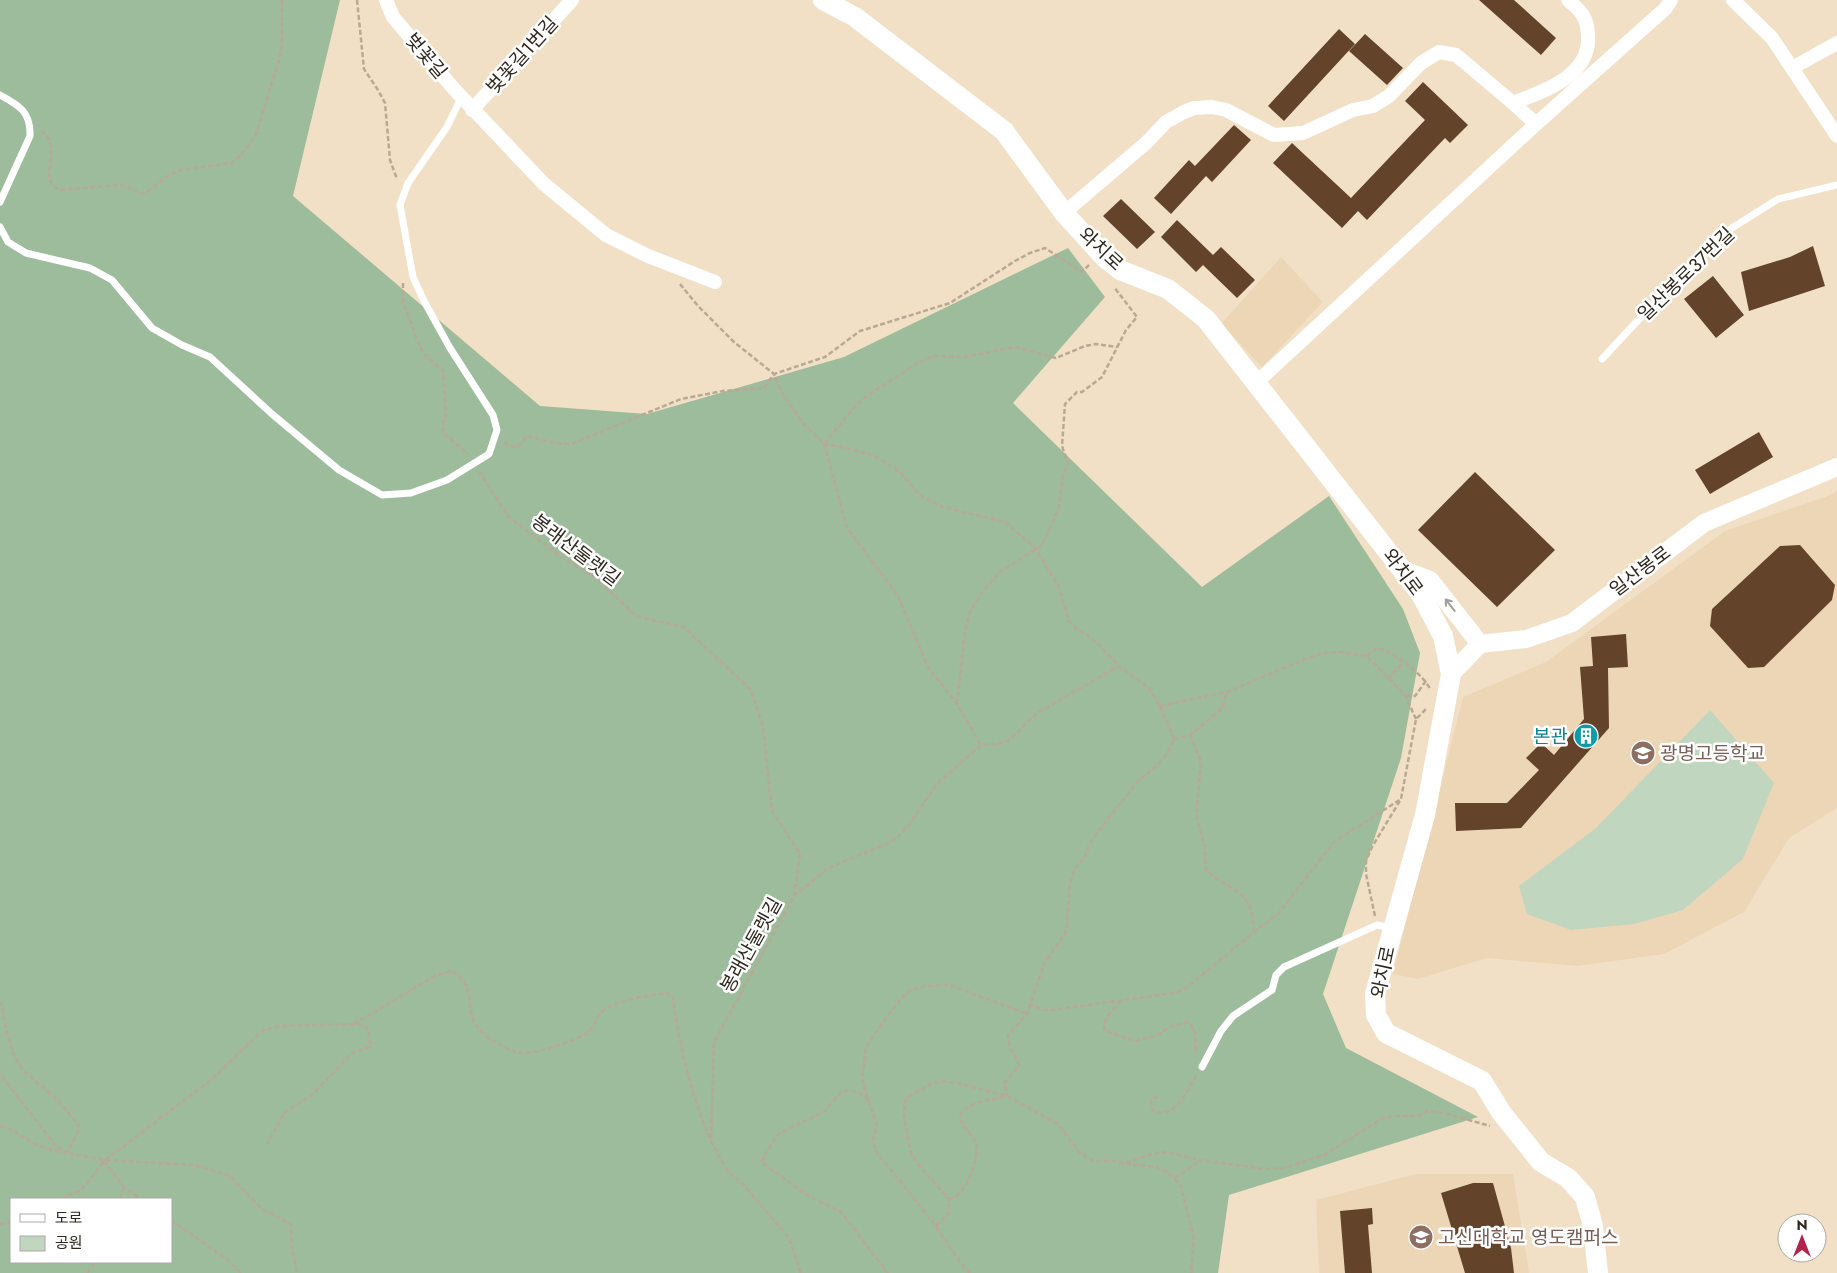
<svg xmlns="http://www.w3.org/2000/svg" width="1837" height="1273" font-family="Jost,'Noto Sans KR',sans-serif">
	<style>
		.built { fill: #edd6b6 }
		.green { fill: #c0d6bf }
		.forest { fill: #9cbc9b; fill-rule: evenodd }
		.building { fill: #63432a }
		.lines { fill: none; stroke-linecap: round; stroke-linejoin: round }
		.path { stroke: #b7a994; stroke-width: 2.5; stroke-dasharray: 5 2.5; stroke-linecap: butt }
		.service { stroke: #fff; stroke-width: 7 }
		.minor { stroke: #fff; stroke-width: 14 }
		.tertiary { stroke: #fff; stroke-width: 18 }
		.secondary { stroke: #fff; stroke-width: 20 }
		.oneway { stroke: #a19e9a }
		.labels { text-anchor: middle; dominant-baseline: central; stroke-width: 5; stroke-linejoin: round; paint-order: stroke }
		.street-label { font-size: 19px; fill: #2f281e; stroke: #fff }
		.culture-label { font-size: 19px; fill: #0d838f; stroke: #fff; text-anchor: end }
		.education-label { font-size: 19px; fill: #785e54; stroke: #fff; text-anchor: start }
	</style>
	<rect width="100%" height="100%" fill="#f1e0c6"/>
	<path class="built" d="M1281,257L1323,302L1262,367L1221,324Z
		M1837,491V808L1789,838L1744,912L1664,954L1577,966L1487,958L1418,979L1393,974L1463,697L1546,662L1725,531L1825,497Z
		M1416,1174H1513L1529,1273H1319L1316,1200Z"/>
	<path class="green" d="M1710,710L1774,783L1743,859L1683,910L1634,924L1571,930L1527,914L1519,886L1596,828Z"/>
	<path class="forest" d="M0,0H340L293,196L540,406L647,414L844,357L1068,248L1105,297L1013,403L1202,587L1329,496L1403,609L1420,653L1401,758L1323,994L1346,1048L1478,1117L1229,1195L1218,1273H0ZM11,1199H171V1262H11Z"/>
	<path class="building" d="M1479,0H1514L1556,38L1541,55Z
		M1339,29L1355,44L1284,121L1268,106Z
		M1365,34L1403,68L1387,85L1349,51Z
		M1423,82L1468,125L1450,143L1445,138L1367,220L1358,211L1342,228L1273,163L1292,143L1351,198L1425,120L1405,101Z
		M1234,125L1251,140L1212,182L1206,176L1171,214L1154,198L1189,160L1195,166Z
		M1121,199L1155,232L1137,249L1103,216Z
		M1177,220L1213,255L1221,247L1255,280L1237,298L1203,265L1196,272L1161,237Z
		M1813,246L1825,286L1749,311L1741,272L1790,257Z
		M1713,276L1744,315L1716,338L1684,299Z
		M1759,432L1773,457L1710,494L1695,470Z
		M1475,472L1555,550L1497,607L1418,530Z
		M1800,545L1835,585L1832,600L1764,667L1748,668L1710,626L1712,609L1780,546Z
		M1626,634L1628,667L1608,668L1609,728L1521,828L1456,831L1455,803H1507L1539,770L1526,758L1541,743L1554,755L1584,719L1580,667L1593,666L1591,637Z
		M1473,1183H1493L1511,1248L1514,1273H1465L1441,1193Z
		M1372,1208L1373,1224L1368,1225L1372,1273H1345L1340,1211Z"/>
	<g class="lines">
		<path class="path" d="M357,0L364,69L378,90L385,103L390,160L397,179
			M41,131C57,141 49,163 49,179C52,185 55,189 62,190L119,185L127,186L140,194L147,192L169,175L181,170L232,163L240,156L255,137L279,60L282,44V0
			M403,283V302L418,342L424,354L443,371L446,412L442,432L468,454
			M680,284L698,306L734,342L774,374L783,395L803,423L824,444L847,528L897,594L928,667L957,704L981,745
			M504,443L517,448L528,436L555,443L571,444L681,399L723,391L764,388L774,374L825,357L860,331L950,303L1015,261L1030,253L1045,248L1082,272L1089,265
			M824,444L847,448L875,456L900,472L917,492L924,498L943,507L1005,522L1035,548L1058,585L1069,621L1078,630L1087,635L1098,644L1119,666L1149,688L1160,706L1174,739L1167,754L1154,768L1139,780L1110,816L1090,843L1085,856L1074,870L1070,884L1066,932L1044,964L1027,1014L1008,1035C1008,1047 1015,1055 1019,1065L1005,1083L1007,1096
			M824,444L858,403L868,395L916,364L933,356L965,357L1014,347L1056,358L1085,346L1096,344L1117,347
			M479,471L508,516L557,554L596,578L636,616L684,627L751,690L763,726L772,811L800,854L794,896L714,1042L711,1141L728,1172L742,1183L789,1238L801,1273
			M1367,656L1377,648C1393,651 1424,675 1430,689
			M1388,679L1403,662
			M1406,696H1415L1426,681
			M957,704L965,631L970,612L984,590L1001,571L1041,546L1054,520L1059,505L1063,476L1068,463L1062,446L1065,404L1077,392H1082L1102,377L1126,330L1137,317L1114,287
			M1160,706L1227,692L1308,658L1324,653L1338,652L1367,656L1405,695L1416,719
			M1190,735L1201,762L1196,815L1205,847L1206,870C1211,875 1216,878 1222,882C1249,898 1251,900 1254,932
			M1174,739L1190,735L1217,713L1223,707L1227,692
			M794,896L830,867L884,845L898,837L909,825L937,784L981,745L997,744L1008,741L1037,713L1119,666
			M1375,916L1366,874V861L1372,847L1401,799L1416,719L1426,709
			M0,1001C6,1023 8,1048 21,1067C29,1078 40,1084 50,1093C61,1103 71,1116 80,1128L67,1152L56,1146L0,1074
			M1121,1001C1114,1009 1101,1021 1105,1031L1135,1041L1158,1035L1172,1026L1189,1022L1195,1033L1196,1053
			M1029,1004L1044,1010H1052L1175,993L1186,988L1254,932L1278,914L1334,842L1401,799
			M354,1024L433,977L451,971C476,983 465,1004 475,1024C479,1031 486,1036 492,1040C501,1045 513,1053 523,1053C537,1054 573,1041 586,1034C594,1028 595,1019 602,1012C613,1000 651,995 667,993L671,995L673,998C679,1045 692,1096 710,1139
			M1158,1097L1154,1098L1151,1102L1153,1111C1176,1120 1187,1090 1197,1075
			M868,1100L863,1095L857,1092L848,1090L841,1092L825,1111L777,1135L761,1162L809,1196L841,1212L888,1273
			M0,1126L8,1128L35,1144L52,1150L78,1155L105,1160L195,1165L212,1170L230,1176L262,1209L291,1224L292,1246L297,1273
			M104,1161L124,1187L141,1199
			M1126,1163L1152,1154L1165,1152L1201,1160L1264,1169L1284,1168L1324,1155L1383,1118L1395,1116H1419L1427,1111L1444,1113L1490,1126
			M1175,1178L1201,1160
			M61,1199L79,1191L87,1184L104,1161L211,1080L263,1030L279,1026L359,1024L367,1028L370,1038V1047L352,1053L311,1096L285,1112L267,1144
			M120,1199L124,1187
			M949,1199C966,1197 979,1159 976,1144C973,1133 958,1126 961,1114C976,1097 988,1103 1006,1096
			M171,1220L228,1260L241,1273
			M0,1224L11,1222
			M936,1226L949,1213V1199L920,1167L911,1153L904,1118L905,1101L911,1095L933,1083L942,1081L957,1083L1007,1096L1058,1124L1080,1153L1094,1161H1116L1125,1164L1156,1167L1167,1172L1180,1184L1194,1238L1191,1273
			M87,1273L96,1262
			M970,1273L959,1261L936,1226L875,1150L873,1140L877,1125L865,1090L862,1078L866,1048L878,1029L900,1000L909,991L924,986L950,985L1027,1014"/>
		<path class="service" d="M0,95C19,105 31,112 30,136L0,202
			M0,227L8,242L26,253L90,268L112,280L152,328L182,345L210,357L272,414L339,470L382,495L411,493L447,480L489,454L497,430L493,415L450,348L424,301L413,277L400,205L408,183L447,127L461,98
			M1602,359L1679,276L1732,228L1778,199L1837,185
			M1202,1067L1221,1031L1233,1016L1272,990L1276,975L1284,967L1377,925L1391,928"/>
		<path class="minor" d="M386,0L393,17L454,89L544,184L606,235L648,256L715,282
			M1733,0L1772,38L1837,136
			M1792,68L1837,43
			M1513,103L1536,124
			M472,110L572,0
			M1064,213L1146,143L1166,122L1184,112L1194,108L1212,107L1226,110L1274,135L1303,133L1353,110L1373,106L1389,96L1421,63L1439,52L1456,55L1513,103C1544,91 1591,76 1588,35C1587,17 1582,12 1568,0
			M1256,383L1536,124L1665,9L1671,0"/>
		<path class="tertiary" d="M1403,570L1430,580L1480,644
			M1451,674L1480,644L1526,639L1572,623L1704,523L1837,467"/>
		<path class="secondary" d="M823,0L855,17L1004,131L1064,213L1105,258L1120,270L1168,289L1206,319L1421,594L1443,636L1451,674L1425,815L1375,994L1376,1015L1386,1033L1482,1081L1501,1112L1541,1162L1568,1178L1585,1197L1593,1226L1598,1273"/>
	</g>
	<defs><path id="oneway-shaft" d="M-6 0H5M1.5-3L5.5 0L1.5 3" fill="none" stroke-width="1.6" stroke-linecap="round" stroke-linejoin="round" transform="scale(1.25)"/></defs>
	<use class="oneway" href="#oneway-shaft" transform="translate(1450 605) rotate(-128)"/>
	<defs>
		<symbol id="building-disc" viewBox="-11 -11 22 22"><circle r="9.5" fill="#0f9aa8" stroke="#fff"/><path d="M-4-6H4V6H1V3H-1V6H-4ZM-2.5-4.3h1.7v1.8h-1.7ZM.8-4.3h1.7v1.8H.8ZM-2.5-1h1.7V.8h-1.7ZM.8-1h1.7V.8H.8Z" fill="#fff"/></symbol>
		<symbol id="school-disc" viewBox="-11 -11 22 22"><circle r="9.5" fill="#8d6e63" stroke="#fff"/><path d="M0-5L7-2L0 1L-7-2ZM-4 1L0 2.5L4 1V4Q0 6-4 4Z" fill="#fff"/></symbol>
		<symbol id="university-disc" viewBox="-11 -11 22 22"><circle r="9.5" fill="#8d6e63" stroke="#fff"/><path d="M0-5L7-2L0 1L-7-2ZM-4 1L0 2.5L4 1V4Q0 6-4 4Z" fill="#fff"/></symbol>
	</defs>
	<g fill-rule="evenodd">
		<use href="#building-disc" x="1572" y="722" width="28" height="28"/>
		<use href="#school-disc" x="1629" y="739" width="28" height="28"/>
		<use href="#university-disc" x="1407" y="1223" width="28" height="28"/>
	</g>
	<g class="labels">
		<g class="street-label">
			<text transform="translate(522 55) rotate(-48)">벚꽃길1번길</text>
			<text transform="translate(426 56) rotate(50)">벚꽃길</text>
			<text transform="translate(1101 249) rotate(43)">와치로</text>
			<text transform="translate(1686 274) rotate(-44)">일산봉로37번길</text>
			<text transform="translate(576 550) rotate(37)">봉래산둘렛길</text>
			<text transform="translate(1640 571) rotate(-37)">일산봉로</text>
			<text transform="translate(1403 572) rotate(53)">와치로</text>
			<text transform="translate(751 945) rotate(-61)">봉래산둘렛길</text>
			<text transform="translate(1383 972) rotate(-78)">와치로</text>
		</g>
		<g class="culture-label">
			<text x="1568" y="736">본관</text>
		</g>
		<g class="education-label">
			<text x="1660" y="753">광명고등학교</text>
			<text x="1438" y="1237">고신대학교 영도캠퍼스</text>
		</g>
	</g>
	<rect x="10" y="1198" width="162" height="65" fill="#ffffff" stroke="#aca9a5"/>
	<rect x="20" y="1214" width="25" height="8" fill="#ffffff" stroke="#aca9a5"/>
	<text x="55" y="1223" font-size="15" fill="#2f281e">도로</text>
	<rect x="20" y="1236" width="25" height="15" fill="#c0d6bf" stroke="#aca9a5"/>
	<text x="55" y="1248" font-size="15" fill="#2f281e">공원</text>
	<g transform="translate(1802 1238)"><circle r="24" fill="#ffffff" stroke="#aca9a5"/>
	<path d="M0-4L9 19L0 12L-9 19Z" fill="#b3224c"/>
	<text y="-8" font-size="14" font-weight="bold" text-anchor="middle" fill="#2f281e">N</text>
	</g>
</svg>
